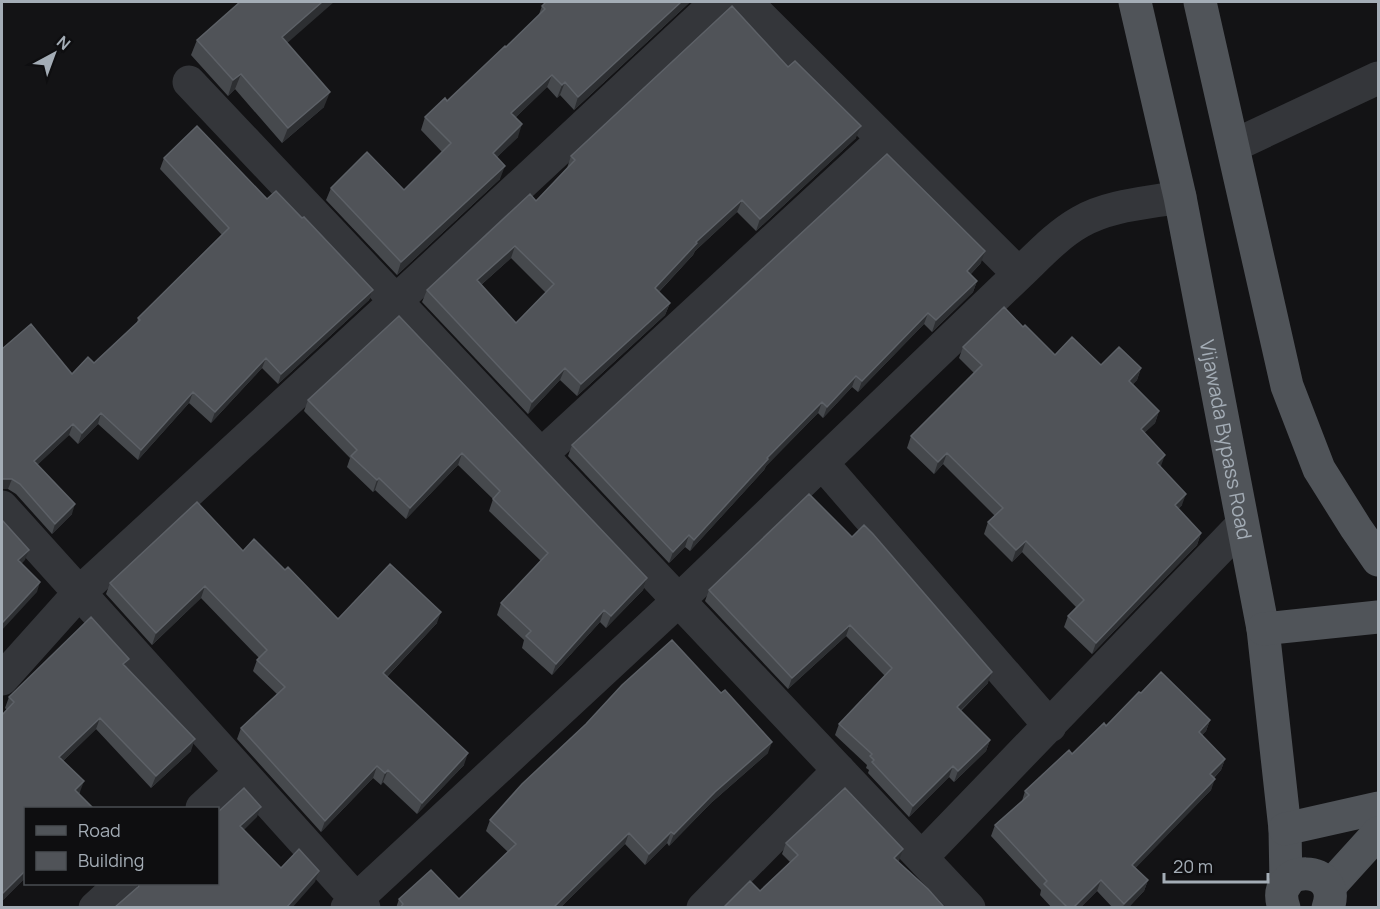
<svg xmlns="http://www.w3.org/2000/svg" width="1380" height="909" font-family="Manrope,sans-serif">
	<style>
		.lines { fill: none; stroke-linecap: round; stroke-linejoin: round }
		.minor { stroke: #34363a; stroke-width: 33 }
		.major { stroke: #505459; stroke-width: 33 }
		.wall { fill: #46494d; fill-rule: evenodd }
		.shaded-wall { fill: #2d2f32 }
		.building { fill: #505358; stroke: #5d6167; stroke-width: 1.5; fill-rule: evenodd }
		.labels { text-anchor: middle; dominant-baseline: central; stroke-width: 4.5; stroke-linejoin: round; paint-order: stroke }
		.street-label { font-size: 20px; fill: #a4adb6; stroke: #0e0e10 }
	</style>
	<rect width="100%" height="100%" fill="#131315"/>
	<g class="lines">
		<path class="minor" d="M746,2L1019,274C1038,256 1057,235 1080,222C1109,205 1148,203 1180,197
			M189,82L969,908
			M1233,146L1378,78
			M541,455L882,140
			M822,463L1050,726
			M2,507L364,908
			M2,679L80,592L396,301L717,2
			M202,808L240,773
			M922,857L1242,525
			M95,908L121,884
			M347,908L679,600L1019,274
			M703,908L839,770"/>
		<g class="major">
			<path id="s1" d="M1135,2L1180,197L1263,629L1285,829L1286,884"/>
			<path d="M1200,2L1287,386L1319,469L1356,528L1378,560"/>
			<path d="M1263,629L1378,617"/>
			<path d="M1285,829L1378,808"/>
			<path d="M1329,887L1378,833"/>
			<path d="M1284,908C1268,862 1344,863 1328,908"/>
		</g>
	</g>
	<path class="wall" d="M690,2L574,110L560,95L557,98L547,87L516,117L518,137L497,157L500,179L397,275L326,200L331,188L404,190L442,152L421,130L425,117L447,101L506,47L538,17L542,6Z
		M197,40L287,43L324,107L282,143L235,89L228,96L191,55Z
		M788,67L856,138L756,231L737,212L695,251L693,255L659,292L670,303L665,315L577,396L560,380L528,414L422,302L427,290L536,201L567,168L571,156ZM511,258L546,293L516,323L481,285Z
		M164,158L267,199L373,290L369,300L278,384L262,368L211,423L189,403L138,460L98,424L78,444L69,435L37,465L72,514L52,534L16,494L8,489H2L72,374L94,363L137,323L138,318L222,235L160,169Z
		M981,263L970,275L977,281L973,292L932,332L924,324L858,392L852,387L823,418L818,413L766,466L764,470L690,551L685,547L669,563L568,456L572,445Z
		M399,316L647,578L643,590L606,628L600,622L552,675L522,648L524,640L497,615L501,603L541,561L489,511L493,499L458,465L406,519L375,490L373,492L347,467L350,458L304,411L308,400Z
		M1023,327L1055,355L1101,365L1141,368L1137,380L1133,384L1159,411L1155,423L1144,433L1161,467L1182,505L1178,509L1201,533L1197,545L1092,654L1064,627L1068,616L1076,607L1022,552L1012,562L984,534L988,522L995,516L943,464L934,474L907,448L911,436L974,373L959,358L963,347Z
		M809,494L988,683L961,711L990,740L986,751L954,782L949,777L909,817L868,773L869,770L866,768L867,765L835,735L839,724L885,676L846,636L788,689L705,601L709,590Z
		M243,551L285,570L338,619L437,623L387,677L464,765L417,814L383,782L381,785L373,778L321,832L237,739L241,728L277,694L253,671L257,660L259,658L201,598L152,645L106,594L110,583Z
		M126,666L191,751L151,788L96,729L63,761L80,792L79,794L26,808V877L2,901V715L7,710L5,708L9,697Z
		M1141,693L1210,720L1206,731L1202,735L1225,759L1221,770L1214,778L1211,790L1135,868L1148,880L1144,891L1128,908H1113L1097,891L1080,908H1052L1040,895L1041,890L991,836L995,825L1022,801L1025,791L1106,726Z
		M768,753L711,803L669,846L667,843L645,865L625,844L560,908H396L399,899H459L508,852L486,831L490,820Z
		M786,843L899,861L760,891L790,862L782,854Z"/>
	<path class="shaded-wall" d="M322,2H334L277,52L282,37Z
		M681,2H690L574,110L578,97Z
		M241,74L235,89L228,96L233,80Z
		M552,75L547,87L507,126L511,113Z
		M565,82L560,95L557,98L562,85Z
		M330,92L324,107L282,143L288,128Z
		M522,124L518,137L488,166L493,153Z
		M861,126L856,138L756,231L760,219Z
		M505,166L500,179L397,275L401,262Z
		M742,200L737,212L695,251L693,255L651,300L655,288L696,242Z
		M515,246L511,258L473,292L477,280Z
		M985,251L981,263L962,283L967,271Z
		M977,281L973,292L932,332L936,320Z
		M373,290L369,300L278,384L281,374Z
		M670,303L665,315L577,396L581,384Z
		M928,313L924,324L858,392L862,381Z
		M266,358L262,368L211,423L215,412Z
		M565,368L560,380L528,414L532,402Z
		M1141,368L1137,380L1125,392L1129,381Z
		M856,376L852,387L823,418L827,407Z
		M193,392L189,403L138,460L141,450Z
		M822,402L818,413L766,466L764,470L690,551L694,540L767,458Z
		M1159,411L1155,423L1137,440L1141,429Z
		M101,413L98,424L78,444L82,433Z
		M73,424L69,435L30,472L34,461Z
		M462,453L458,465L406,519L410,508Z
		M947,453L943,464L934,474L938,462Z
		M1165,455L1161,466L1153,474L1157,463Z
		M379,478L375,490L373,492L377,480Z
		M2,479H12L8,489H2Z
		M1186,494L1182,505L1170,516L1175,505Z
		M75,504L72,514L52,534L55,524Z
		M1201,533L1197,545L1092,654L1096,643Z
		M689,535L685,547L669,563L673,552Z
		M1026,541L1022,552L1012,562L1016,550Z
		M29,550L25,560L15,571L18,560Z
		M647,578L643,590L606,628L611,616Z
		M40,582L37,592L2,630V623Z
		M205,586L201,598L152,645L156,633Z
		M604,610L600,622L552,675L556,664Z
		M441,612L437,623L379,685L383,673Z
		M850,625L846,636L788,689L792,678Z
		M992,672L988,683L953,718L957,707Z
		M100,718L96,729L55,769L59,757Z
		M1210,720L1206,731L1195,743L1199,732Z
		M195,739L191,751L151,788L156,776Z
		M990,740L986,751L954,782L958,771Z
		M772,742L768,753L711,803L669,846L674,834L715,792Z
		M468,753L464,765L417,814L422,803Z
		M1225,759L1221,770L1206,785L1210,774Z
		M377,766L373,778L321,832L325,821Z
		M953,766L949,777L909,817L913,806Z
		M388,770L383,782L381,785L385,773Z
		M1215,779L1211,790L1128,876L1132,865Z
		M84,781L80,792L71,802L75,790Z
		M261,807L257,817L237,837L240,826Z
		M671,832L667,843L645,865L649,854Z
		M629,833L625,844L560,908H553Z
		M903,849L899,861L890,869L894,858Z
		M26,870V877L2,901V894Z
		M319,871L315,882L292,908H286Z
		M1101,880L1097,891L1080,908H1073Z
		M1148,880L1144,891L1128,908H1123L1124,904Z"/>
	<path class="building" d="M240,2H322L282,37L330,92L288,128L241,74L233,80L197,40Z
		M546,2H681L578,97L565,82L562,85L552,75L511,113L522,124L493,153L505,166L401,262L331,188L367,152L404,190L451,143L425,117L445,98L447,101L505,46L506,47L545,9L542,6Z
		M732,6L788,67L795,61L861,126L760,219L742,200L696,242L697,243L655,288L670,303L581,384L565,368L532,402L427,290L530,194L536,201L575,160L571,156ZM515,246L554,284L516,323L477,280Z
		M197,126L267,199L276,191L302,218L304,217L373,290L281,374L266,358L215,412L193,392L141,450L101,413L82,433L73,424L34,461L75,504L55,524L20,484L12,479H2V349L31,324L72,374L88,357L94,363L140,320L138,318L229,228L164,158Z
		M887,154L985,251L967,271L977,281L936,320L928,313L862,381L856,376L827,407L822,402L767,458L768,459L694,540L689,535L673,552L572,445Z
		M1004,307L1023,327L1025,325L1055,355L1072,337L1101,365L1119,347L1141,368L1129,381L1159,411L1141,429L1165,455L1157,463L1186,494L1175,505L1201,533L1096,643L1068,616L1084,600L1026,541L1016,550L988,522L1003,508L947,453L938,462L911,436L982,365L963,347Z
		M399,316L647,578L611,616L604,610L556,664L526,636L531,631L501,603L548,553L493,499L500,491L462,453L410,508L379,478L377,480L351,456L357,450L308,400Z
		M809,494L852,537L864,525L873,534L992,672L957,707L990,740L958,771L953,766L913,806L872,762L874,760L870,756L872,754L839,724L892,668L850,625L792,678L709,590Z
		M197,502L243,551L254,539L285,570L288,567L338,619L390,564L441,612L383,673L468,753L422,803L388,770L385,773L377,766L325,821L241,728L285,687L257,660L267,650L205,586L156,633L110,583Z
		M2,520L29,550L18,560L40,582L2,623Z
		M91,617L129,659L123,664L195,739L156,776L100,718L59,757L84,781L75,790L93,808H26V870L2,894V715L14,702L9,697Z
		M672,640L721,693L725,690L772,742L715,792L674,834L671,832L649,854L629,833L553,908H400L403,904L399,899L431,870L459,899L516,844L490,820L522,784L586,724L622,685Z
		M1161,672L1210,720L1199,732L1225,759L1210,774L1215,779L1132,865L1148,880L1124,904L1101,880L1073,908H1068L1044,884L1047,881L995,825L1029,795L1025,791L1069,750L1072,754L1104,723L1106,726L1139,692L1141,693Z
		M244,788L261,807L240,826L281,868L299,849L319,871L286,908H114L138,887L140,884H218V812Z
		M845,788L903,849L894,858L928,889L945,908H723L750,881L760,891L798,855L786,843Z"/>
	<g class="labels">
		<g class="street-label">
			<text stroke="none"><textPath href="#s1" startOffset="447">Vijawada Bypass Road</textPath></text>
		</g>
	</g>
	<rect width="1380" height="909" fill="none" stroke="#a4adb6" stroke-width="6"/>
	<rect x="24" y="807" width="195" height="78" fill="#0e0e10" stroke="#4a4e52" stroke-width="1.5"/>
	<rect x="36" y="826" width="30" height="9" fill="#505459" stroke="#4a4e52" stroke-width="1.5"/>
	<text x="78" y="837" font-size="18" fill="#a4adb6">Road</text>
	<rect x="36" y="852" width="30" height="18" fill="#505358" stroke="#4a4e52" stroke-width="1.5"/>
	<text x="78" y="867" font-size="18" fill="#a4adb6">Building</text>
	<g transform="translate(54 54) rotate(41)" stroke="#0e0e10" stroke-width="4.5" paint-order="stroke">
	<path d="M0-4.5L10 22L0 15L-10 22Z" fill="#a4adb6"/>
	<text y="-9" font-size="16" font-weight="bold" text-anchor="middle" fill="#a4adb6">N</text>
	</g>
	<path d="M1164 873v9h104v-9" fill="none" stroke="#a4adb6" stroke-width="3"/>
	<text x="1173" y="873" font-size="18" fill="#a4adb6" stroke="#0e0e10" stroke-width="4.5" paint-order="stroke">20 m</text>
</svg>
